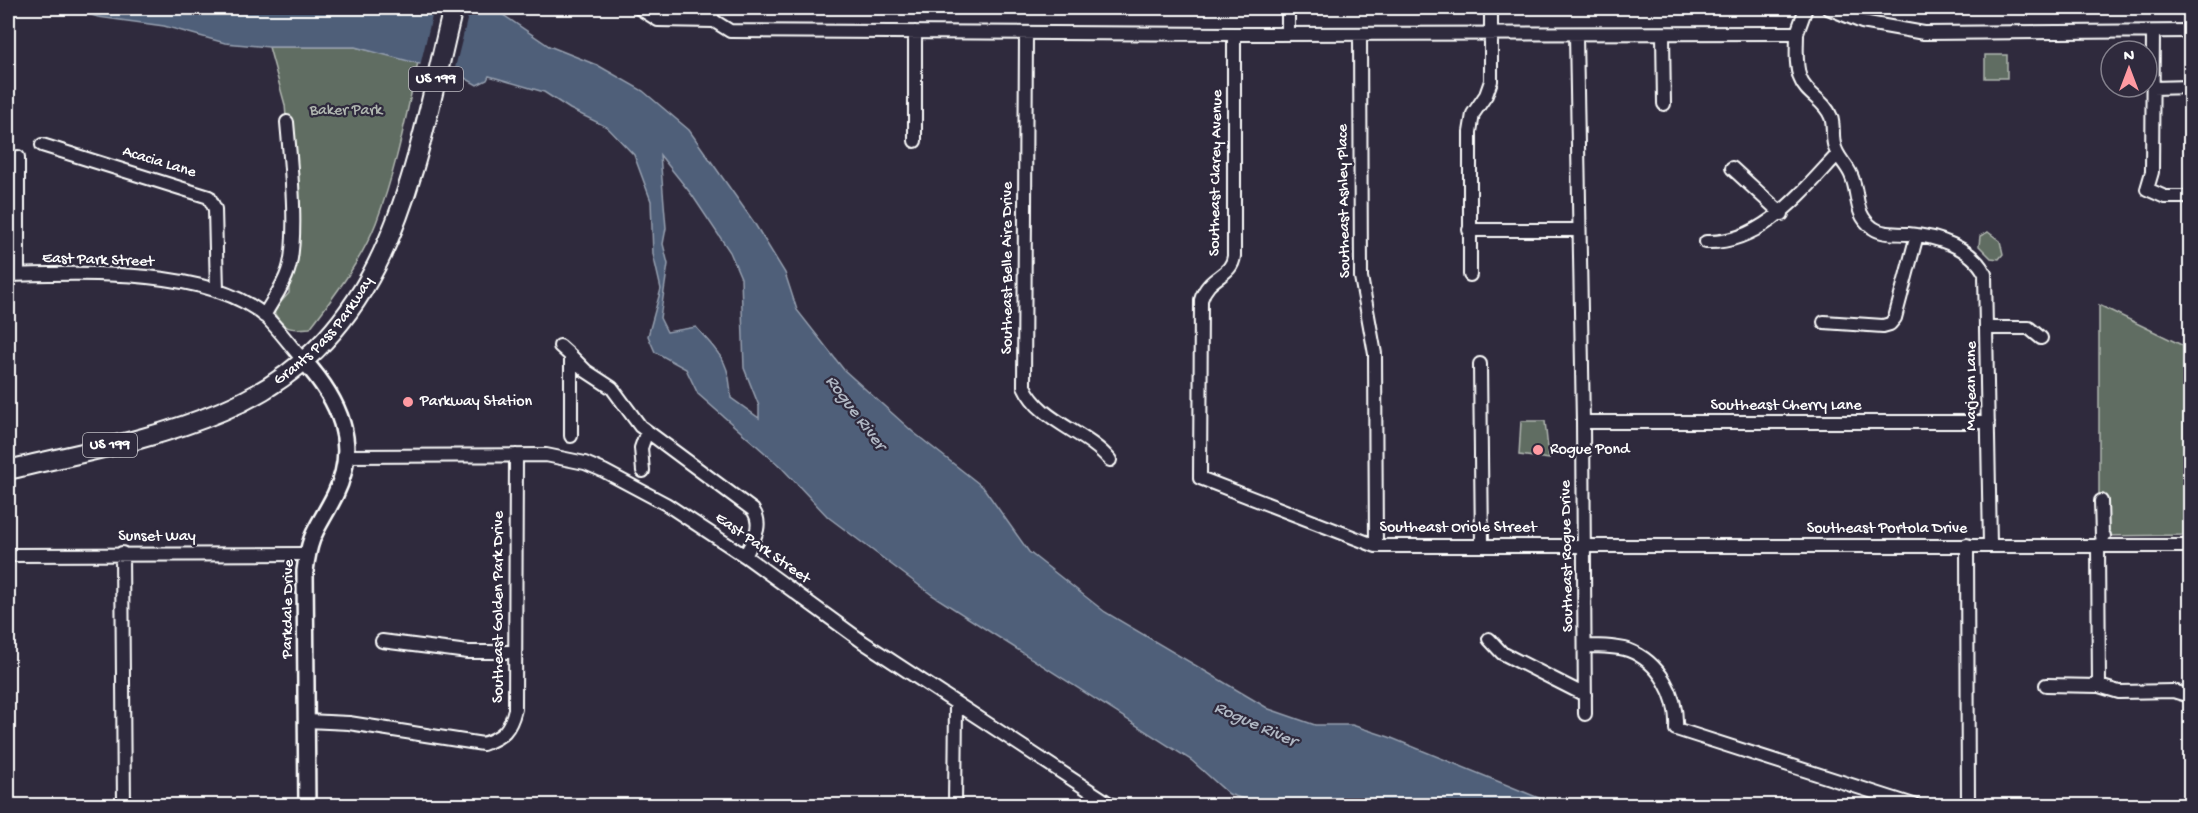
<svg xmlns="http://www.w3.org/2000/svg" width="2198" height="813" font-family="'Gochi Hand',sans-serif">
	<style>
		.green { fill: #606d62; stroke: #b0b6b0; stroke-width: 1.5 }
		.water { fill: #4f5f79; stroke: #959faf; stroke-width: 1.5; fill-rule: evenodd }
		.pier { fill: #2f2a3d }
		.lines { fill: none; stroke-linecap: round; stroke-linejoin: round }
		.minor-casing { stroke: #fff; stroke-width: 16 }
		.major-casing { stroke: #fff; stroke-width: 20 }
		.highway-casing { stroke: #fff; stroke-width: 22 }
		.minor { stroke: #2f2a3d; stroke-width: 12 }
		.major { stroke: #2f2a3d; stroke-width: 15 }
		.highway { stroke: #2f2a3d; stroke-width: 18 }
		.poi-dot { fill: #ff9aa2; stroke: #2f2a3d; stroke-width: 2 }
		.labels { text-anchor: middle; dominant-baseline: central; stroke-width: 4.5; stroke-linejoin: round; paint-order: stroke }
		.shield { fill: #2f2a3d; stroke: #c1bfc5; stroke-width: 1.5 }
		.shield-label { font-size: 15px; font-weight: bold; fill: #fff }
		.park-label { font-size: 16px; fill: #b0b6b0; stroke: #2f2a3d }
		.street-label { font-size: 16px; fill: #fff; stroke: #2f2a3d }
		.poi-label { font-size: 16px; fill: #fff; stroke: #2f2a3d; text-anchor: start }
		.water-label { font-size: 18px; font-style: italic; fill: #b0b7c3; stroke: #2f2a3d }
	</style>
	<rect width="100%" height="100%" fill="#2f2a3d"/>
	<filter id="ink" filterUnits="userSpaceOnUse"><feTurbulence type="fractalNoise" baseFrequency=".0167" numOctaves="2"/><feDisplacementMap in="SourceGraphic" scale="12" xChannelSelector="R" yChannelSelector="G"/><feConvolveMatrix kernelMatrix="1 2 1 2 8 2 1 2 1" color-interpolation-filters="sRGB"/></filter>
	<g filter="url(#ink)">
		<path class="green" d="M269,47H355L418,62C406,116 396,171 376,223C361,261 335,295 310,328C289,330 284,330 273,311L289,293L290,164L285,105Z
			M1985,55H2007V78H1985Z
			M1988,232L2000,241L2003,254L1999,259L1991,258L1979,246L1980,236Z
			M2099,305L2190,349V535L2099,536Z
			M1521,421H1545L1549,459L1519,455Z"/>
		<path class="water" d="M69,8H493L549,46L599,66L643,91L689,130L753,221L785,273L797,310L844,370L913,432L983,487L1029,552L1105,612L1269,709L1315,725H1352L1389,737L1556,805H1260L1229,794L1191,760L932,595L828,517L781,467L698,394L686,369L655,352L648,336L661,289L653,254L651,201L634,155L607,127L570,109L544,92L489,76L487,80L477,85L458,74L355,47H269L225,43L164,26L98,17ZM660,155L692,195L730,252L741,278L744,368L759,406V418L731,398C730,360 719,354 696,327L667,332L660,318L668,264L663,244L666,228Z"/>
		<path class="pier" d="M434,8H470L453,76L420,66Z"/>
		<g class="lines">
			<defs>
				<path id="minor" d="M639,8L658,20L714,21
					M707,8L714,21L730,31L1234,34L1797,33L1806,8
					M1828,8L1862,22L1924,33L2190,31
					M915,32V141
					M2153,32L2152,172L2147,189L2165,197H2190
					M1797,33C1797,48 1795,64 1800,78C1806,95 1825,100 1831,117C1834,125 1832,135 1834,144C1836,157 1846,163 1851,175C1860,195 1853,213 1873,228C1883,235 1895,233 1908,234C1936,236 1972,247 1985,274L1990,545
					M1026,34L1024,386C1040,422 1086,431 1110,460
					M1234,34V256C1232,277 1208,275 1201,300L1200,478L1376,546H2190
					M1288,34V8
					M1360,34L1361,277L1375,354L1376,546
					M1663,34L1664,104
					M1576,35L1583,422L1585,714
					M2153,88L2190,87
					M42,145L209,197L215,209L217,291
					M18,157V274
					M1732,168L1782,214
					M1469,230H1579
					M1706,242C1762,244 1802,192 1837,155
					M8,275C78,273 209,267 265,316C279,329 291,347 304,361
					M1470,275V132L1473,114L1486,95L1491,81V8
					M264,316C272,301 283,287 288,271C299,239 290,157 287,122
					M1824,322L1883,326L1890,324L1895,318L1917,235
					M1988,328H2029L2041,338
					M560,346L571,356
					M1480,364L1482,545
					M1583,422H1988
					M571,436V356L586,371L612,388L640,426L753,510C764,526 753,540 745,556
					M346,456L546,455L585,463L604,471L666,504L745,556L863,642L1113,806
					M643,471L641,448L647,431
					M2101,501L2102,536H2104
					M1967,545L1968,806
					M2098,545L2099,686
					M122,553L124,806
					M8,555L307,554
					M1489,639L1502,653L1585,695
					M382,641L468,652H515
					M1585,646C1599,646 1615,646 1628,650C1660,662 1678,696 1676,729L1917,806
					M2046,685L2099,686L2119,692L2173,691L2190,696
					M307,721L349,723L483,744C503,737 510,730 515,709L516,455
					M955,806L956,703"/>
				<path id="major" d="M304,361C339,400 360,444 335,495C318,529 310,531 305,571L307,806"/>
				<g id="highway">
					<path id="s1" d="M8,470C79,453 154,440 222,411C394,339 414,167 453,8"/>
				</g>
			</defs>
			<use href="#minor" class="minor-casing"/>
			<use href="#major" class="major-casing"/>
			<use href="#highway" class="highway-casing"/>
			<use href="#minor" class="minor"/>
			<use href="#major" class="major"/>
			<use href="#highway" class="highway"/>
		</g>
	</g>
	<g class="poi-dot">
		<circle cx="408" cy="402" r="6"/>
		<circle cx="1538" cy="450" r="6"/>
	</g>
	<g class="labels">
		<g class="shield">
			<rect x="409" y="67" width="54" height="24" rx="4.5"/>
			<rect x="83" y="433" width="54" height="24" rx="4.5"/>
		</g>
		<g class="shield-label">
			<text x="436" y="79">US 199</text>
			<text x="110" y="445">US 199</text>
		</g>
		<g class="park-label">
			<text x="346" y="111">Baker Park</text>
		</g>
		<g class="street-label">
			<text transform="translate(159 163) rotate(17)">Acacia Lane</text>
			<text transform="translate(1217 173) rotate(-89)">Southeast Clarey Avenue</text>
			<text transform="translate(1345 201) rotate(-91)">Southeast Ashley Place</text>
			<text transform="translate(98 261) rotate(2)">East Park Street</text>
			<text transform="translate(1008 268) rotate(-90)">Southeast Belle Aire Drive</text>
			<text stroke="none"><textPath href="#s1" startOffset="354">Grants Pass Parkway</textPath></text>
			<text transform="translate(1972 386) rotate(-90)">Marjean Lane</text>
			<text x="1786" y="406">Southeast Cherry Lane</text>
			<text x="1458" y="528">Southeast Oriole Street</text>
			<text x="1887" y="529">Southeast Portola Drive</text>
			<text x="157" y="537">Sunset Way</text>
			<text transform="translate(762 549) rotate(35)">East Park Street</text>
			<text transform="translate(1568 556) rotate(-91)">Southeast Rogue Drive</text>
			<text transform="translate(499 607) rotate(-90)">Southeast Golden Park Drive</text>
			<text transform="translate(289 609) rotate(-89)">Parkdale Drive</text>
		</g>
		<g class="poi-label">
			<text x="420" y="402">Parkway Station</text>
			<text x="1550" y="450">Rogue Pond</text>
		</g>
		<g class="water-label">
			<text transform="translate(855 413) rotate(53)">Rogue River</text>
			<text transform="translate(1255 725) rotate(24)">Rogue River</text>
		</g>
	</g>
	<rect width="2198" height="813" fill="none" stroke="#2f2a3d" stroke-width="30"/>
	<rect x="15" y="15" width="2168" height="783" fill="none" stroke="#fff" stroke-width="2" filter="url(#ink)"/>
	<g transform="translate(2129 69)"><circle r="28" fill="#2f2a3d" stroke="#827f8b" stroke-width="1.5"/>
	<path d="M0-4.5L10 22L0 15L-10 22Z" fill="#ff9aa2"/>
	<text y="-9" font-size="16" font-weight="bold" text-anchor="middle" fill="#ffffff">N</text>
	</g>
</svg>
